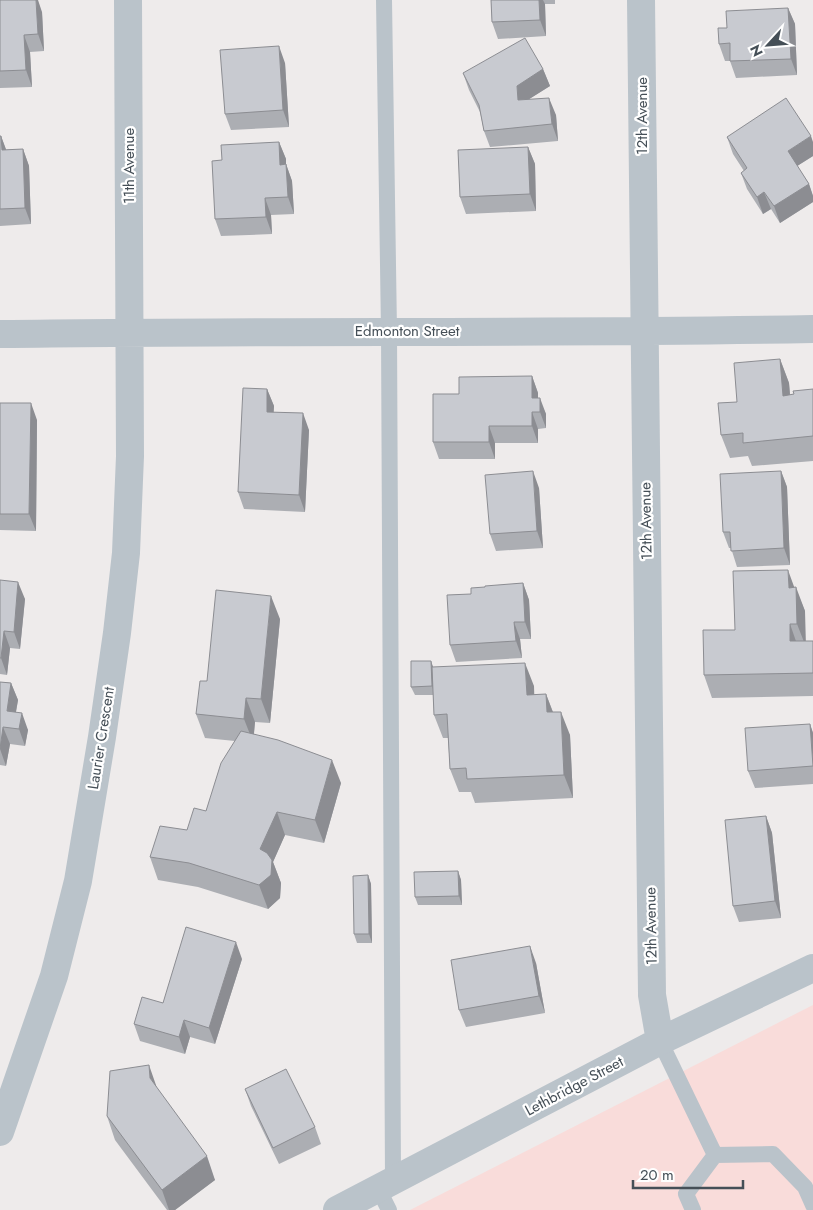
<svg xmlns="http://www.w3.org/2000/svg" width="813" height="1210" font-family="Jost,sans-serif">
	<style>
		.medical { fill: #f9dcda }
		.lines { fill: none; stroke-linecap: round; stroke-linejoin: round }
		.lane { stroke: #bac3ca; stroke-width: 16 }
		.street { stroke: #bac3ca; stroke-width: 28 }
		.wall { fill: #acaeb3 }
		.shaded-wall { fill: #8c8d92 }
		.building { fill: #c8cad0; stroke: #8c8d92 }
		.labels { text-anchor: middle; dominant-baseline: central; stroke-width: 4.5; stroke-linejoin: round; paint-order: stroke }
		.street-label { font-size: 15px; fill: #454f57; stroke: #fff }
	</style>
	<rect width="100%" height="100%" fill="#eeebeb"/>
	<path class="medical" d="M813,1005V1210H410Z"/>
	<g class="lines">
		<path class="lane" d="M384,0L389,331L393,1180
			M660,1041L715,1155L773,1154L805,1187L813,1205
			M378,1188L389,1210
			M693,1210L686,1194L715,1155"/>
		<path class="street" d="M641,0L652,995L660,1041
			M0,334C271,330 542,334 813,329
			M0,1132L54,976L78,881L102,737L117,633L126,553L130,456L128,0
			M337,1210L660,1041L813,968"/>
	</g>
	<path class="wall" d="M0,0L42,12L44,51L30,52L32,87L0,88Z
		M491,0H555V4H545L546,36L498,39L492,22Z
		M788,8L795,24L797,75L736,78L730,61H725L719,44L727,28Z
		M285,63L289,127L231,130L225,114Z
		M543,69L550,86L529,99L556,115L558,141L490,147L484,131L480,112L469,90L463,73Z
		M0,136H1L6,150L23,149L29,166L31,224L0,226Z
		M727,137L813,156L797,166L809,184L813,196V202L780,223L771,209L763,214L747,189L741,173L744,171L733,154Z
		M279,142L286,159V164L292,181L294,214L271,215L272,234L221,236L215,219L222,160Z
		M528,147L535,164L536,211L466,214L460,197Z
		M780,359L789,383L790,395L813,389V461L752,466L748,456L730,458L721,435L737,402Z
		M532,376L538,393V398L546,414V428L538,429V443H495V459H439L433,442L459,394Z
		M267,389L274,406L273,412L309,430L305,512L244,509L238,492Z
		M0,403L37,420L36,531L0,530Z
		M781,471L787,487L790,565L737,567L731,548H729L723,532Z
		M539,488L543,548L496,551L490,534Z
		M0,580L25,599L20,649L10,648L7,675L0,674Z
		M523,583L529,600L531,639H520L522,658L456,662L450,645L471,594L485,587Z
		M795,587L805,611V641H813V696L712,698L704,675L735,630Z
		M280,619L270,723L255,722L254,734L341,783L324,843L285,835L273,862L281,883L280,898L268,909L198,887L158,880L150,857L187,830L206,811L235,741L205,738L196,714Z
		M431,661L433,667L534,686V695L546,694L553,712L570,735L573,798L475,803L471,792H459L450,769L448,738H443L434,715L433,695H415L411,687Z
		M0,682L11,683L18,700L16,712L28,730L25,746L10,744L6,766L0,765Z
		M810,724L813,733V784L755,788L748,771Z
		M766,816L772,833L781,918L739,922L733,906Z
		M458,871L461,880L462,905H418L415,897Z
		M368,875L371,884L372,943H357L354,934Z
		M242,959L215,1044L190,1037L185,1054L140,1041L134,1024L163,1003Z
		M536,963L545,1013L466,1027L459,1010Z
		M157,1088L215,1180L175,1210H167L115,1140L107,1116Z
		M245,1089L315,1127L321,1144L279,1164L251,1106Z"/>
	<path class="shaded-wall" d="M36,0H38L42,12L44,51L38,34Z
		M539,0H543L545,4L546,36L540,20Z
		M788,8L795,24L797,75L791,59Z
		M24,35L30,52L32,87L26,70Z
		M279,46L285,63L289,127L283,110Z
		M543,69L550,86L523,103L518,100L517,86Z
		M549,98L556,115L558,141L552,124Z
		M1,136L7,152L2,150Z
		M811,136L813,142V156L794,168L788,151Z
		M279,142L286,159V182L280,165Z
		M528,147L535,164L536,211L530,194Z
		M23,149L29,166L31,224L25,208Z
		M286,164L292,181L294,214L288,197Z
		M809,184L813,196V202L780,223L774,206Z
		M764,192L771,209L763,214L757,197Z
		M265,198L271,215L272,234L266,217Z
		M780,359L789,383L792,419L783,396Z
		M532,376L538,393V412L532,398Z
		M267,389L274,406L273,428L267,412Z
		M540,398L546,414V428L540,412Z
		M31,403L37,420L36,531L29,514Z
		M532,412L538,429V443L532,426Z
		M303,413L309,430L305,512L299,495Z
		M489,426L495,443V459L489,442Z
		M533,471L539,488L543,548L537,531Z
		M781,471L787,487L790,565L784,548Z
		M788,570L796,592V587L805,611L806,647L797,624L789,588Z
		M18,582L25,599L20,649L14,632Z
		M523,583L529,600L531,639L525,622Z
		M271,596L280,619L270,723L261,699Z
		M514,622L520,639L522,658L516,641Z
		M790,624L798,647L790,641Z
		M4,631L10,648L7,675L1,658Z
		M431,661L434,670L435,695L432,686Z
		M525,663L534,686L535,719L527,695Z
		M11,683L18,700L13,728L7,711Z
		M546,694L555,718L547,712Z
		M246,698L255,722L253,742L244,719Z
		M561,712L570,735L573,798L564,775Z
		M22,713L28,730L25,746L19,729Z
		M810,724L813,733V767V766Z
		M3,727L10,744L6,766L0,749Z
		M332,760L341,783L324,843L315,820Z
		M277,812L285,835L273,862L281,883L280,898L268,909L259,885L260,849Z
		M766,816L772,833L781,918L775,901Z
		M458,871L461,880L462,905L459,896Z
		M368,875L371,884L372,943L369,934Z
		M236,942L242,959L215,1044L209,1028Z
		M530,946L536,963L545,1013L539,996Z
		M184,1020L190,1037L185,1054L179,1037Z
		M149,1065L157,1088L150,1078Z
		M207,1156L215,1180L175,1210H169L162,1190Z"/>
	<path class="building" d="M0,0H36L38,34L24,35L26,70L0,71Z
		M491,0H539L540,20L492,22Z
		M788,8L791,59L730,61V43L719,44L718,28H727L726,11Z
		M525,38L543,69L517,86L518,100L549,98L552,124L484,131L479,105L463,73Z
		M279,46L283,110L225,114L220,50Z
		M786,98L811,136L788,151L809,184L774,206L764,192L757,197L741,173L747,168L727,137Z
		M0,136H1L2,150L23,149L25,208L0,209Z
		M279,142L280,165L286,164L288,197L265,198L266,217L215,219L212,161L222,160L221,145Z
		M528,147L530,194L460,197L458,150Z
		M780,359L783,396L794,394L793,391L813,389V436L743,443V433L721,435L718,403L737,402L734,363Z
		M532,376V398H540V412H532V426H489V442H433V394H459V377Z
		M243,388L267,389V412L303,413L299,495L238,492Z
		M0,403H31L29,514H0Z
		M533,471L537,531L490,534L485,475Z
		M781,471L784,548L731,551L730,532H723L720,474Z
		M788,570L789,588L796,587L797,624H790V641H813V673L704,675L703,630H735L733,571Z
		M0,580L18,582L14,632L4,631L1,658H0Z
		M523,583L525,622H514L516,641L450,645L447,595L471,594V588L485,587V586Z
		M216,590L271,596L261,699L246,698L244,719L196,714L200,681H207Z
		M411,661H431L432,686L411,687Z
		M525,663L527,695L546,694L547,712H561L564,775L467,779L466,768L450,769L447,714L434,715L432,667Z
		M0,682L11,683L7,711L22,713L19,729L3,727L0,749Z
		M810,724L813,766L748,771L745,728Z
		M241,731L278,740L332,760L315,820L277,812L260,849L267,853L272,860L271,875L259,885L189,863L150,857L160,826L187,830L194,808L206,811L221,763Z
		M766,816L775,901L733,906L725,820Z
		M458,871L459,896L415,897L414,872Z
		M368,875L369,934H354L353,876Z
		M186,927L236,942L209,1028L184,1020L179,1037L134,1024L142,997L163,1003Z
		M530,946L539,996L459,1010L451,960Z
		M149,1065L150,1078L207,1156L162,1190L107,1116L110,1071Z
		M286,1069L315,1127L273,1148L245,1089Z"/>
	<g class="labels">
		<g class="street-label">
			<text transform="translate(642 116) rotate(-90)">12th Avenue</text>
			<text transform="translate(129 166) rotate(-90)">11th Avenue</text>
			<text x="407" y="331">Edmonton Street</text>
			<text transform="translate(646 521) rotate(-91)">12th Avenue</text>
			<text transform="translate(101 738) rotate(-81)">Laurier Crescent</text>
			<text transform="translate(651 926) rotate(-91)">12th Avenue</text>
			<text transform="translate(574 1086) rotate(-28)">Lethbridge Street</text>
		</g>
	</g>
	<g transform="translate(768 45) rotate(244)" stroke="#ffffff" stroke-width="4" paint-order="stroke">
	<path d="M0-4L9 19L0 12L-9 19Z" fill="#454f57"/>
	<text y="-8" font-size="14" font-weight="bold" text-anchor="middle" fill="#454f57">N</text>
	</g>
	<path d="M633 1180v8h110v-8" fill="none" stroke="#454f57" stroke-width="2.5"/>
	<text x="640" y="1180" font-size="15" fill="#454f57" stroke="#ffffff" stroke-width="4" paint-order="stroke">20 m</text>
</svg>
